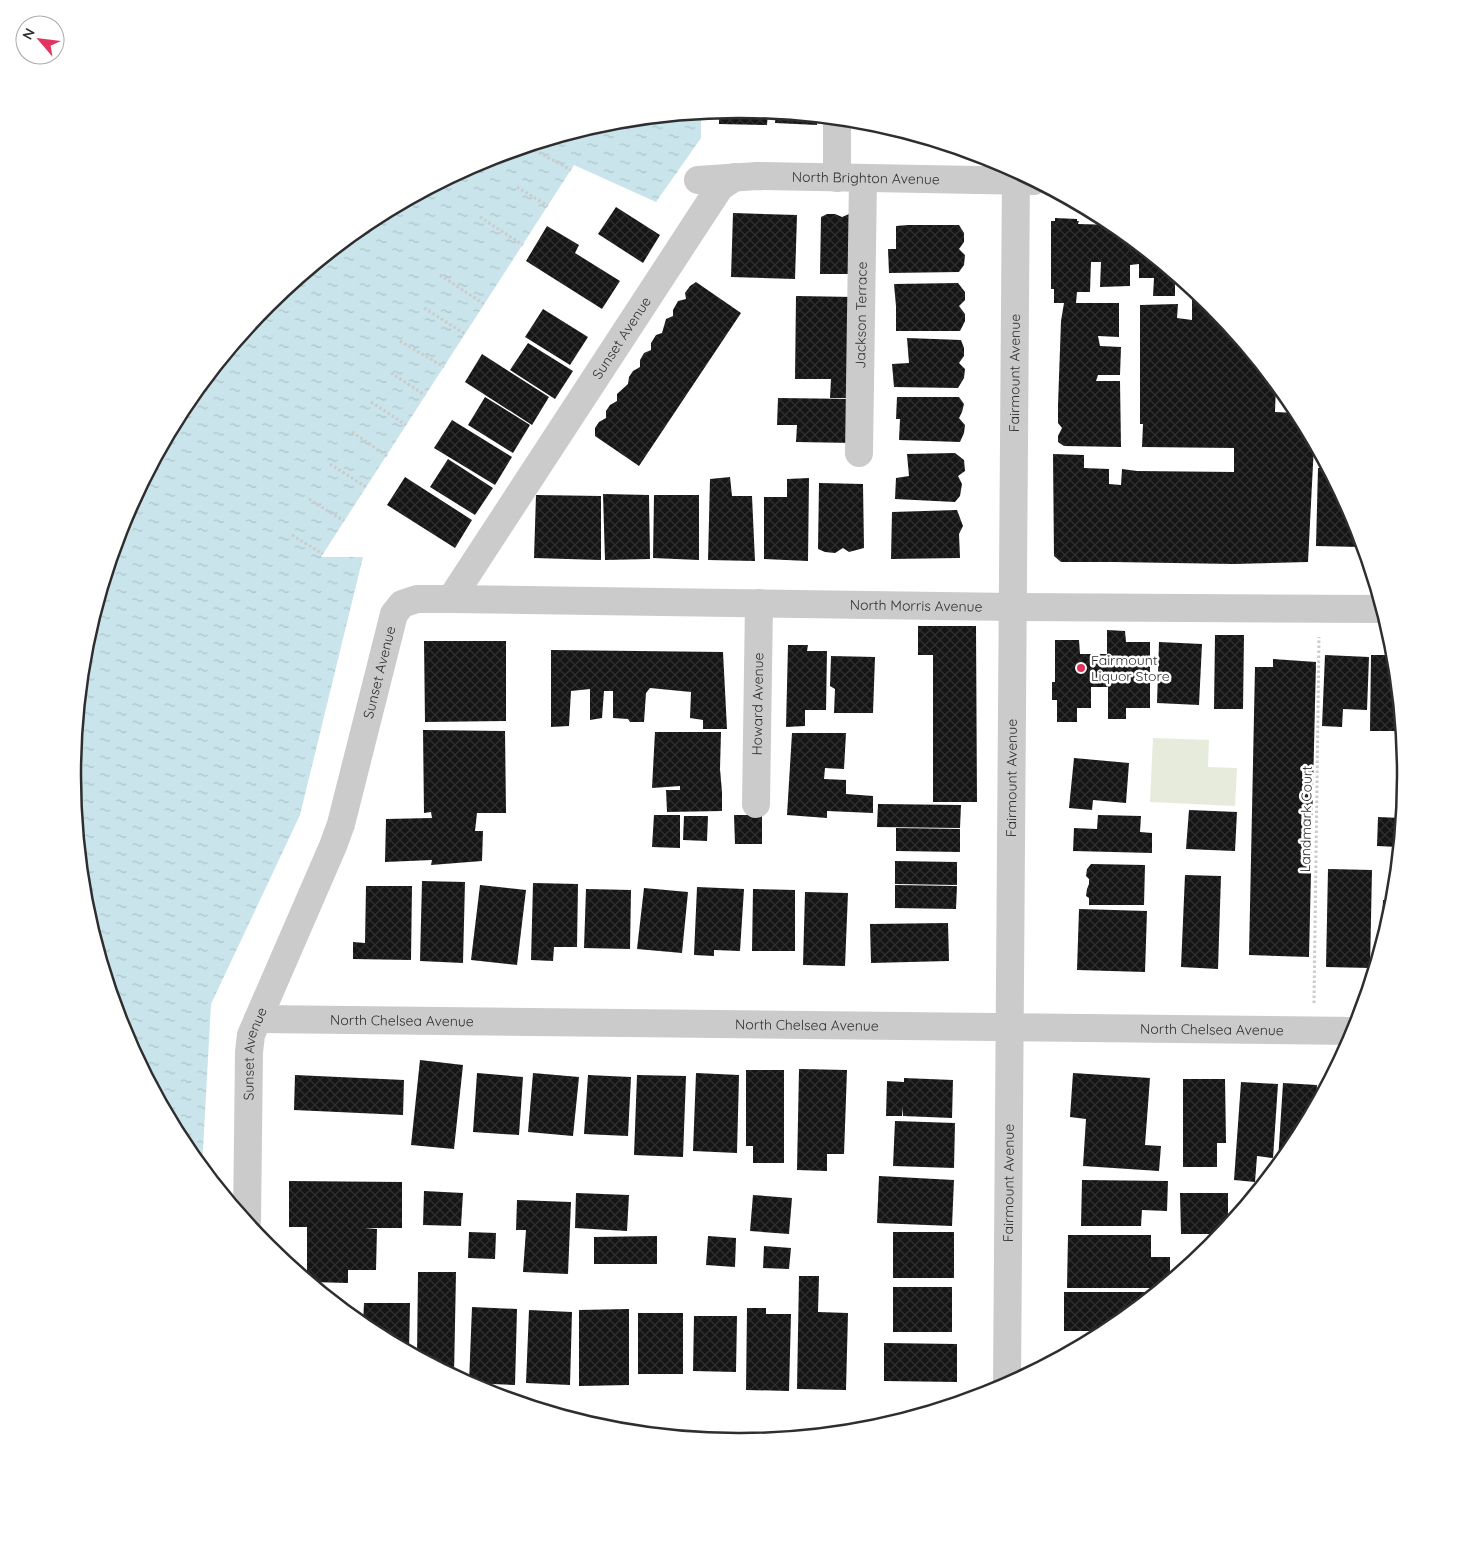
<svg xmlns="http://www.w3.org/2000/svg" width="1478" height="1551" font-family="Quicksand,sans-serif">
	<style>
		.grass { fill: #e7ebdc }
		.water { fill: url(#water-ripples) }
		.building { fill: url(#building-cross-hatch) }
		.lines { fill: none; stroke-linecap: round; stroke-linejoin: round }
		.path { stroke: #cbcbcb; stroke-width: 3; stroke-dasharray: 2.5 2.5; stroke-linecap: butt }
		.minor { stroke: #cbcbcb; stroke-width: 28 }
		.poi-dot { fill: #e2345f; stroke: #fff; stroke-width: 2 }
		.labels { text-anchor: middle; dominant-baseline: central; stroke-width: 5; stroke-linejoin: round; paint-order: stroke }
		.street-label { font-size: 14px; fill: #2e2e2e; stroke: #fff }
		.poi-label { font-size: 14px; fill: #2e2e2e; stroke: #fff; text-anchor: start }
		.rim { fill: none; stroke: #2e2e2e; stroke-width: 2.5 }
	</style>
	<defs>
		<pattern id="water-ripples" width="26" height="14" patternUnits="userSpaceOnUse" patternTransform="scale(1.25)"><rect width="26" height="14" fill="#c9e4eb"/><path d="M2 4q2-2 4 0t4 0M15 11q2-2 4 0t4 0" fill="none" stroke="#adc4ca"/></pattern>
		<pattern id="building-cross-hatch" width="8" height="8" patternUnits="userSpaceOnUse" patternTransform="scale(1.25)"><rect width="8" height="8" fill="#151515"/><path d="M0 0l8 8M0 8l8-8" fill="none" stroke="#2f2f2f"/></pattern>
	</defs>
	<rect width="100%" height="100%" fill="#fff"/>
	<path class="grass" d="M1153,738L1209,740L1208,767L1237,768L1235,806L1150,802Z"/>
	<path class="water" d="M701,113V138L656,202L574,165L321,557H363L300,815L211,1004L202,1167L185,1146L123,1030L85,905L73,775L85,645L123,520L185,405L268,304L369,221L484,160L609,122Z"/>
	<path class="building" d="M739,109L768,112L767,125L719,124V111Z
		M776,113L817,117V125L775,123Z
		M872,123L897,130V131L871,130Z
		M616,207L660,235L643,263L598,234Z
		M733,213L797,215L795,279L731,277Z
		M827,214H835L842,217L849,214L862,274H820L821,217Z
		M1055,218L1077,219V221H1079L1078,224L1114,225L1175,275V296H1153L1154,278H1139V264L1130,265V286L1100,287L1101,262H1091L1090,292H1077L1076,303H1119V337L1098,336L1100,346L1121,347L1120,375H1098L1096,381H1120L1121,447L1064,446L1058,442V436L1062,428L1058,423V405L1061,321L1064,303H1054V289H1051V221H1055Z
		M908,225H959L964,233V242L959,249L965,255L964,265L959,272L889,273L888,249H896V226Z
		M547,226L579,245L575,253L620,281L602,309L526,261Z
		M696,282L741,313L639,466L595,436V428L599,422L606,418V411L610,405L617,401V394L628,384L629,377L633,371L640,367V360L644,353L651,350V343L656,335L662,333L666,319L673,316V310L678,301L686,299L685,293L690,286Z
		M958,283L965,292V300L959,306L965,314V321L960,331H896V306L894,284Z
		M1192,289L1210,304L1276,384L1275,412L1297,413L1314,445L1308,562L1234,564L1114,562H1061L1054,556L1053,454L1084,455V468L1109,469V484L1121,485L1122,469L1137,471L1234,472V448L1142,447L1143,424H1140V305L1178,304L1177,318L1192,320Z
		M796,296L855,297L852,398H830L831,379H795Z
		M543,309L588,337L570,365L525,337Z
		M907,338L961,340L964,348V356L959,363L965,369L964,378L958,388L894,387L892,364L909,363Z
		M528,343L573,371L555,399L510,370Z
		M482,354L549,397L532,425L465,382Z
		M485,397L530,425L513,453L468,425Z
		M897,397H959L964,404L962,412L959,418L965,425L964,433L960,442L899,440L900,419H896Z
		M778,398L854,399V443L796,442L797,425H777Z
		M452,420L512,457L495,485L434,448Z
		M955,453L964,460L965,471L958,476L962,484L960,496L955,502L895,499L896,478L909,476L907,454Z
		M448,459L493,488L475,515L430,487Z
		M1318,468H1327L1355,521L1359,536V547L1316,546Z
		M405,477L472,520L455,548L387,505Z
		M730,477L732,496H752L755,561L708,560L710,479Z
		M809,478L808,561L764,559V497H787V479Z
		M819,483L863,484L864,548L849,552L843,548L835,553L825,552L818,549Z
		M603,494L649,495L650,559L605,560Z
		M536,495L601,496V560L534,558Z
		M654,495H699V560L653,558Z
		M957,510L963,526L959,534L960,558L891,559L892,512Z
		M918,626H976L977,802H933V655H918Z
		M1107,630L1125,631L1126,642H1150V708H1126V719H1108V687H1091V708H1077V722H1057V700H1052V682H1055V640H1079L1080,654H1107Z
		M1215,635H1244L1243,709H1214Z
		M424,641H506V721L425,722Z
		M1159,642L1202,644L1199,705L1157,703Z
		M788,645H808L807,651H827L826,710H805V726L786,727Z
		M551,650L723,652L727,729H703V720L690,718L691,692L650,688L646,693L644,722H630L628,719L613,718V691H604L602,718L590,720V689L571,691L569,726L551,727Z
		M1325,655L1369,657L1367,710L1343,709L1342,727L1322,726Z
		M1371,655H1394L1401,731H1370Z
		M831,656L875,657L873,713H834L835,689L830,686Z
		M1273,659L1316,662L1309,957L1249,955L1255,667H1273Z
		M423,730L505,731L506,813H477L475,831H483L482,861L431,865L432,860L385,862L386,819L432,818L431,812L424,813Z
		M655,732H721L720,769L722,792V811L667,812L666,790H680V786L652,788Z
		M792,733H846L844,769L825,768L824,779L846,780V794L873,796V813L827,811V818L787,815Z
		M1074,758L1129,763L1126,803L1093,800L1092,810L1069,808Z
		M878,804L961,805L960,828L877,827Z
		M1189,810L1237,812L1235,851L1186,849Z
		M654,815H680V848L652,847Z
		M734,815H762V844H735Z
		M1098,815L1141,816L1140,832L1152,833V853L1073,851L1074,828L1097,829Z
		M684,816H708L707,841L683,840Z
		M1378,817L1401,818L1398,847L1377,846Z
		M896,828L960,829V852L896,851Z
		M895,861L957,862V885L895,884Z
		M1091,864L1145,865L1144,905H1089V898L1086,896L1087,889L1089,884V879L1086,876L1087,869Z
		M1328,869L1372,870L1370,968L1326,967Z
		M1185,875L1221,876L1218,969L1181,967Z
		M422,881L465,882L463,963L420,961Z
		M533,883L578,884L577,947H554L553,961L531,960Z
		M480,885L526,890L517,965L471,960Z
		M895,885L957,886L956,909L895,908Z
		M366,886H412L411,960L353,959V942L365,943Z
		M697,887L744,889L740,951L714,950V956L694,955Z
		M644,888L688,892L682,953L637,949Z
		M586,889L631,890L630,949L584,948Z
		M753,889L795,890V951H752Z
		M805,892L848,893L845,966L803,965Z
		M1383,900L1393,901L1382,942L1381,941Z
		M1079,909L1147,911L1145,972L1077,970Z
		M948,923L949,961L871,963L870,924Z
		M420,1060L463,1065L454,1149L411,1145Z
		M799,1069L847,1070L844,1154H827V1171L797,1170Z
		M746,1070H784V1163H753V1146H746Z
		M477,1073L523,1077L519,1135L473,1132Z
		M533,1073L579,1077L573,1136L528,1132Z
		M696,1073L739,1075L737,1153L693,1151Z
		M1073,1073L1150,1078L1145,1145L1161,1146L1159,1171L1083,1166L1086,1119L1070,1117Z
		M295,1075L404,1080L403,1115L294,1110Z
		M588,1075L631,1077L628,1136L584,1134Z
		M637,1075L686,1076L683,1157L634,1155Z
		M904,1078L953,1080L952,1118L903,1116L902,1107V1116H886L887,1081L904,1082Z
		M1183,1079H1225L1226,1143H1217V1167H1183Z
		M1241,1082L1278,1084L1273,1158L1257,1156L1255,1182L1234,1180Z
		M1283,1083L1317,1085L1316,1102L1293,1146L1281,1161H1278Z
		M895,1121L955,1123L954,1168L893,1166Z
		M879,1176L954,1180L952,1226L877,1223Z
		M1082,1180L1168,1181L1167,1211L1142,1210L1141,1226H1081Z
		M289,1181L402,1182V1228H364L377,1229L376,1270H348V1283L310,1282L307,1279V1227H289Z
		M424,1191L463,1193L461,1226L423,1225Z
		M576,1193L629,1195L627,1231L575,1228Z
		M1180,1193H1228V1225L1221,1234H1181Z
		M753,1195L792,1198L789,1234L750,1231Z
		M517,1200L571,1202L568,1274L523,1272L526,1230H516Z
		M469,1232L496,1233L495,1259L468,1258Z
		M893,1232H954V1278H893Z
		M1068,1235H1151V1257H1170V1280L1160,1288H1067Z
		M657,1236V1264H594V1237Z
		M708,1236L736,1238L735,1267L706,1265Z
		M764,1246L791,1248L789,1269L763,1268Z
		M418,1272H456L454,1375L417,1356Z
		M799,1276H819L818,1312L848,1313L846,1390L797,1389Z
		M893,1287H952V1332H893Z
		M1064,1292H1155L1106,1331H1064Z
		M364,1303H410L409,1351L363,1325Z
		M472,1307L517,1309L515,1385L469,1383Z
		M747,1308H766V1314H791L789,1391L746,1390Z
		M629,1309V1385L579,1386V1310Z
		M529,1310L572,1312L570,1385L526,1383Z
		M638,1313H683V1374H638Z
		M694,1316H737L736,1372L693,1371Z
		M884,1343L957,1344V1382L884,1381Z"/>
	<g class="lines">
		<path class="path" d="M530,148L571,170
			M517,187L548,206
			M480,217L523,245
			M440,275L484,304
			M424,308L465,334
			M400,341L444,367
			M391,373L425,395
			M371,402L406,425
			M352,432L387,456
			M330,464L366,487
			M309,499L344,521
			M292,535L323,554
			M1314,1003L1319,637"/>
		<g class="minor">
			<path d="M837,178V119"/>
			<path id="s1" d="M698,180L757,176L1034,181"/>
			<path id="s2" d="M859,453L863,179"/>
			<path id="s3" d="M451,599L720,187L735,177"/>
			<path id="s4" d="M756,804L759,603"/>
			<path id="s5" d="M258,1019L1355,1031"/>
			<path id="s6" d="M247,1221L249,1052L251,1035L333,846L341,824L394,614L402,604L417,599H451L1013,607L1382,609"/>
			<path id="s7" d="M1007,1384L1016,172"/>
		</g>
	</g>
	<circle class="poi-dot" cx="1081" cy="668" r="5"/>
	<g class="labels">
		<g class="street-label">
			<text stroke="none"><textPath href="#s1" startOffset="168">North Brighton Avenue</textPath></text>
			<text stroke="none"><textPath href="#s2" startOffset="138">Jackson Terrace</textPath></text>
			<text stroke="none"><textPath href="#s3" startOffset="312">Sunset Avenue</textPath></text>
			<text stroke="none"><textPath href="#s7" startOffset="1011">Fairmount Avenue</textPath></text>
			<text stroke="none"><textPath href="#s6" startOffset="1160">North Morris Avenue</textPath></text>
			<text stroke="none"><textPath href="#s6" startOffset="572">Sunset Avenue</textPath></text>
			<text stroke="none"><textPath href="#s4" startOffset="100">Howard Avenue</textPath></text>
			<text stroke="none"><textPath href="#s7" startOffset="606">Fairmount Avenue</textPath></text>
			<text transform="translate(1306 819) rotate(-89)">Landmark Court</text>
			<text stroke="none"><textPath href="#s5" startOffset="144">North Chelsea Avenue</textPath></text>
			<text stroke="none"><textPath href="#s5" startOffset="549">North Chelsea Avenue</textPath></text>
			<text stroke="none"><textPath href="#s5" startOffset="954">North Chelsea Avenue</textPath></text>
			<text stroke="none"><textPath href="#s6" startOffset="168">Sunset Avenue</textPath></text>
			<text stroke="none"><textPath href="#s7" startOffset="201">Fairmount Avenue</textPath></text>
		</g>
		<g class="poi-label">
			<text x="1091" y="660">Fairmount<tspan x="1091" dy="16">Liquor Store</tspan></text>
		</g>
	</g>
	<path d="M0 0H1478V1551H0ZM738 118H740A657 657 0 0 1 1397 775V776A657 657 0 0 1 740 1433H738A657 657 0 0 1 81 776V775A657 657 0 0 1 738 118Z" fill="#fff" fill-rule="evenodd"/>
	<path class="rim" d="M738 118H740A657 657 0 0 1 1397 775V776A657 657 0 0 1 740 1433H738A657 657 0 0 1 81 776V775A657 657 0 0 1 738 118Z"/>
	<g transform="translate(40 40) rotate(298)"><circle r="24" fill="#ffffff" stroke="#ababab"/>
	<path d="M0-4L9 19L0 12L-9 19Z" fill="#e2345f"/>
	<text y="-8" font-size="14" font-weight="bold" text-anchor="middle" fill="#2e2e2e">N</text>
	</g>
</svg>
